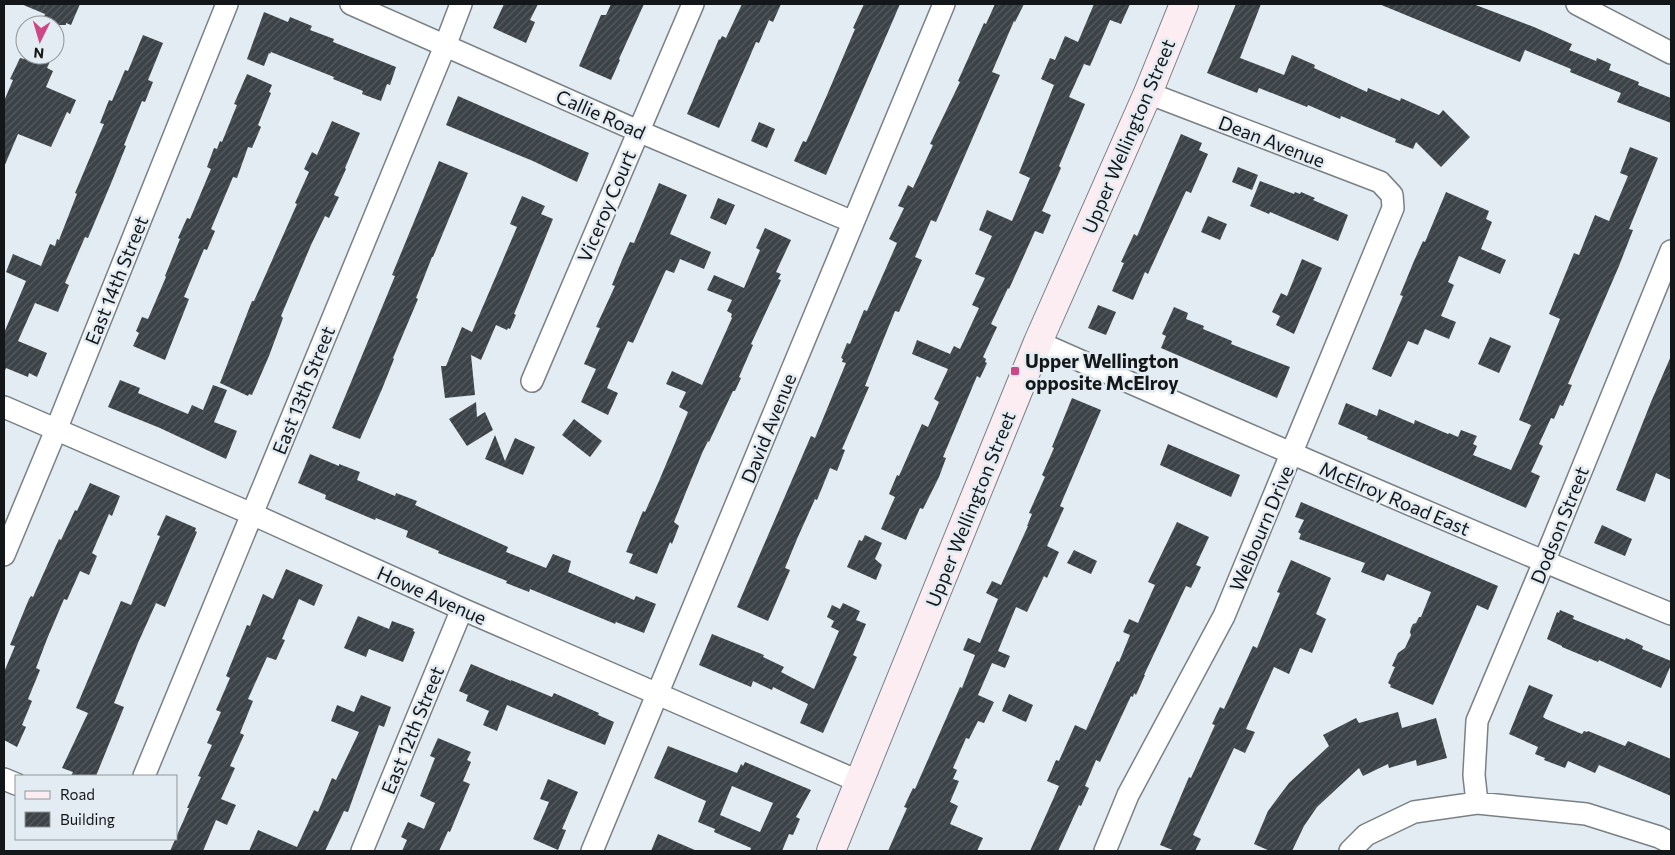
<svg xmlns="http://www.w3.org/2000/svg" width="1675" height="855" font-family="Commissioner,sans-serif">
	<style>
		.building { fill: url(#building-hatch); fill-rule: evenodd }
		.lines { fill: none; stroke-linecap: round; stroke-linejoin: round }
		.street-casing { stroke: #798186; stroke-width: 24 }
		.secondary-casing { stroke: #798186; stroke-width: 30 }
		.street { stroke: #fff; stroke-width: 21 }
		.secondary { stroke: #fbedf2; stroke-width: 28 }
		.poi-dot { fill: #ce4683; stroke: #e3ecf2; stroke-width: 2 }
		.labels { text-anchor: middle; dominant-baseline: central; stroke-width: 5; stroke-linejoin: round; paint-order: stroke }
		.street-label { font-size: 19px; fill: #141719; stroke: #e3ecf2 }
		.poi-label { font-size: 19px; font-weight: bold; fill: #141719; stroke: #e3ecf2; text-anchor: start }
	</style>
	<defs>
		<pattern id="building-hatch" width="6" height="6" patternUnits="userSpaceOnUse" patternTransform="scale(1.25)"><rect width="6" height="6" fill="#3c4348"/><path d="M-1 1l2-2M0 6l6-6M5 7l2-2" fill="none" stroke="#555b5f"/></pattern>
	</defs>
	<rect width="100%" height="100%" fill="#e3ecf2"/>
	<path class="building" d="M21,4H80L71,25L66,23V25H41L45,14Z
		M504,4H538L530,20L535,22L526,43L493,28Z
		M611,4H644L619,59L620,60L611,80L579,66L601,15H606Z
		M742,4H781L773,22L769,20L759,43L756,42L719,128L687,114L719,39L720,40L722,36L726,38Z
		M864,4H900L826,175L794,161L803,141L806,142L827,95L855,29L853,28Z
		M995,4H1024L1015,22L1014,21L992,72L1000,75L936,222L931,220L915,257L922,260L899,312L895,311L878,353L865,386L869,387L842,449L845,450L837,471L830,468L817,500L815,499L797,539L785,568L790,570L768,621L737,607L811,436L815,438L846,363L842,362L843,359L841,358L847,343L850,344L864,310L867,311L897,243L889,239L904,208L898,206L908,185L913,188L933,145L930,144L960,82L958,81L984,23L986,24Z
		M1094,4H1130L1121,24L1110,20L1090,66L1084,64L1069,97L1085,104L1059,166L1061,168L1042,211L1051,215L1043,234L1035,231L1009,289L1008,288L991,324L997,327L983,357L986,359L985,362L987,363L980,378L977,376L943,457L946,458L939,477L923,509L920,508L906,540L881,529L895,497L889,494L897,475L899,476L922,424L928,427L939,402L934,399L948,369L912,354L917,340L950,354L954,346L960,349L979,308L972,305L985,278L975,274L992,236L979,230L987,210L1012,221L1030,178L1019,173L1054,85L1041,79L1050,58L1055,60L1065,36L1078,42Z
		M1236,4H1261L1240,58L1284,75L1292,55L1315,65L1314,68L1367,92L1368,88L1400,101L1401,98L1439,115L1443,110L1470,137L1441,167L1416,142L1413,149L1395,142L1396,139L1341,116L1340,119L1308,105L1307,107L1259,88L1257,93L1207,73Z
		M1379,4H1473L1534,27L1572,44L1569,50L1596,61L1597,58L1611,64L1609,70L1639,82L1638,85L1671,98V123L1617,102L1621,93L1570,72L1571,69L1525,50L1520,62Z
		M264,12L288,22L290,17L312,26L310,30L334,39L333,42L396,67L390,85L387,84L381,101L362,94L363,91L333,79L334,77L271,52L270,54L269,53L264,66L247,59Z
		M143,35L163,43L148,80L153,82L145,102L142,101L124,145L126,146L112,181L88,238L85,237L65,283L69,285L58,312L35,303L18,341L47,353L37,377L29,373L28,377L6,368L4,373V333L26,281L6,272L13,254L41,266L50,244L55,246L57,239L59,240L77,194L75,193L104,124L100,123L109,100L112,101L125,70L128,71Z
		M26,55H53L47,68L53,71L46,87L76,100L70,114L67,112L51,147L18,134L4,167V101L13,80L10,79L20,58L24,59Z
		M247,74L272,85L269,92L271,93L258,125L261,127L252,148L248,147L237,178L233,177L211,229L215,231L207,250L204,249L184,297L189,299L165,360L133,346L139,333L136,331L142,317L148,319L166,277L165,276L180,239L178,238L187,218L190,219L211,169L207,167L214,148L217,149L220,141L222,142L237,105L234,104Z
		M458,96L589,153L577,182L533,161L446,125Z
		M332,121L360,133L345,168L346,169L334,195L339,197L329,218L325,216L311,245L281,316L283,318L269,356L252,395L249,394L248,396L220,383L252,301H254L297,204L295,203L309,172L304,169L312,152L317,155Z
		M759,122L775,129L767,148L751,141Z
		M1181,134L1202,143L1199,150L1208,154L1191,193L1186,191L1148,274L1145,272L1133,300L1112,291L1124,263L1121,262L1134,234L1137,236L1138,234Z
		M1630,147L1658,158L1629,229L1633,230L1619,266L1568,384L1572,385L1563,406L1560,405L1554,419L1551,418L1539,444L1543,446L1531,472L1540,476L1526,508L1367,439L1368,437L1338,424L1346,403L1377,416L1379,409L1414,424L1415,420L1448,434L1449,433L1458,437L1461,430L1477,436L1473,444L1477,446L1473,455L1511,470L1531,425L1519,420L1560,319L1549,314L1574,253L1579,255L1595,215L1609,221L1628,176L1620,173Z
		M439,161L468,173L433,257H432L416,298L418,299L393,358L394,359L382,389L360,439L332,428L395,276L392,275Z
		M1238,167L1258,175L1252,190L1232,182Z
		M1260,181L1294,194L1295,192L1300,194L1301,192L1315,198L1313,200L1348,215L1338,241L1270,212L1269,214L1250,206Z
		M659,183L687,195L670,234L711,252L704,269L680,259L674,273L666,270L633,343L628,341L607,388L618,393L608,415L581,402L596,369L584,364L600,328L596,327L615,286L612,285L622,260L630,242L634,243Z
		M1446,192L1489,211L1486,219L1492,222L1481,249L1506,260L1500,274L1459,256L1448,282L1454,285L1441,316L1456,322L1449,339L1425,329L1418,345L1408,341L1391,377L1372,369L1403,296L1400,295L1414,261L1423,241L1425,242Z
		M522,196L545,206L541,214L553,219L514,314L516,315L510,329L508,328L507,330L496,325L481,360L471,355L475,395L445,398L441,366H446L462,327L472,332L517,227L510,224Z
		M718,198L735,205L726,225L710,218Z
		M1208,216L1227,224L1220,240L1201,232Z
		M765,228L791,240L776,272L781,274L778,279L781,280L751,344L753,345L739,377L741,378L735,391H733L709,442L708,441L703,451L686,492L674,522L679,526L672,544L670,542L657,574L629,563L633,554L626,552L643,511L645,512L659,481L688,412L679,407L686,392L666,384L672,371L702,385L732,318L731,317L732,314L727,311L732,300L707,290L714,275L744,288L760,250L756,248Z
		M1302,259L1322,268L1294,334L1276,325L1280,316L1272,312L1281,293L1287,296Z
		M1098,305L1116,312L1106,335L1088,328Z
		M1174,307L1188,313L1186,319L1204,326L1203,329L1232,341L1231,344L1290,367L1277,398L1161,348L1166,336L1162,334Z
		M1490,337L1511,346L1499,373L1478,364Z
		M1671,356V480L1656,473L1645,502L1616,490L1651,402Z
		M120,380L140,388L138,393L188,414L192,405L203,410L213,385L227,390L214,422L237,431L226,459L160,428L108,407Z
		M1072,398L1101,410L1060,506L1064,508L1047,546L1059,552L1047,578L1044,576L1027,612L1016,607L998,651L1010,656L1005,668L992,663L978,695L994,702L984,723L978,721L969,739L966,738L953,768L957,770L953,779L959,781L950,802L958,806L950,824L983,838L977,851H888L907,808L904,807L913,788L915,789L960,687L962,688L975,655L963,650L968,638L980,643L998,599L986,593L992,581L1001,585L1028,526H1027L1032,514L1029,513L1045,477L1042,475L1054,448L1052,447Z
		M476,402L477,417L485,412L493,430L467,446L449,419Z
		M574,419L602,441L590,457L562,435Z
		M495,435L505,461L515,438L535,447L523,475L485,459Z
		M1168,444L1240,475L1231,497L1160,465Z
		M310,454L339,466V464L360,472L357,480L395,496L396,493L417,501L415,505L508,547L506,552L546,568L553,554L571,561L568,572L634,600L636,596L656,604L644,633L616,622L615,624L613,623L530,589L529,592L506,583L507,581L438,553L439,551L406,537L408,531L376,518L375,520L325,499L326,495L298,483Z
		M90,483L120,496L112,516L109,514L92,553L97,556L89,575L80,571L67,600L64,599L47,639L36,668L40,670L28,699L32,701L22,725L26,727L17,747L4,740V672L15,646L10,645L29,599L31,596L33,597L59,539L61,540L75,510L77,511Z
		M1301,502L1498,586L1488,610L1477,605L1433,705L1390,687L1391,685L1388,683L1395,667L1392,666L1398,653L1405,648L1411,635L1410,632L1411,628L1413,624L1416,623L1419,617H1421L1431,592L1387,574L1384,581L1361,572L1365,563L1299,539L1301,534L1298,532L1304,520L1295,517Z
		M166,515L196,528L195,531L197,532L165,607L156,603L138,643L114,703L124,707L96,776H71L73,772L62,768L88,713L76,708L121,601L131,605L160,536L157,535Z
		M1177,522L1209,537L1196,565L1201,567L1191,588L1186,586L1144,675H1145L1136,695L1134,693L1133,697L1131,696L1100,762L1096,760L1085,786L1089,788L1081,806L1079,805L1058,851H1030L1059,786L1047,781L1056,760L1059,761L1075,725L1086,730L1117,661L1119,662L1130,635L1123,632L1129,619L1138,623L1155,585L1148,582Z
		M1602,525L1632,539L1625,556L1594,543Z
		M865,535L882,543L875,559L882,565L876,580L847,567L859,540L862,541Z
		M1074,550L1097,561L1091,574L1067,563Z
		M1291,560L1331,578L1316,614L1326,619L1312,653L1300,648L1289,674L1274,667L1246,729L1255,732L1245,753L1234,748L1193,835L1201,839L1195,851H1175L1160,845L1189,777L1191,778L1215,725L1212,724L1220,707L1224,709L1253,646L1257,648L1280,593L1277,592Z
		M286,569L323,585L314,606L299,599L282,639L285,640L276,660L267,657L248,699L253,701L240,733L244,735L230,766L235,768L221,799L236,805L227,825L216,820L203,851H170L189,808H187L201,777L198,776L212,745L207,743L221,712L216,710L230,678L226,676L247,625L250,626L263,594L273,599Z
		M843,603L860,611L856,620L866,624L853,655L857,657L823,733L800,723L808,704L773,687L772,690L753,681L751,687L699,665L712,634L764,655L763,657L784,667L781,672L814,689L839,631L831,627L834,621L827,617L832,605L840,609Z
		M1560,610L1574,616L1573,619L1625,640L1626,638L1643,646L1642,649L1671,661V665L1661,688L1599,660L1598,662L1562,647V646L1547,639L1557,612L1559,613Z
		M358,616L389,629L392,621L414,629L413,631L415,632L403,662L369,649L366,657L344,648Z
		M471,664L511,681V680L552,697L554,693L599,713L598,715L614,722L605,745L507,705L497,731L483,725L489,711L466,701L468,695L459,691Z
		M1529,685L1553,695L1543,717L1546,719L1582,734L1584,731L1587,732L1588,731L1625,746L1628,741L1671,759V796L1599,765L1595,773L1568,761L1565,768L1544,760L1545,758L1535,754L1538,747L1509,734Z
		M1009,694L1033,705L1026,722L1002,711Z
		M361,695L391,707L384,727L379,725L348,812L344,811L325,851H249L258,830L297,847L314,810L318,812L332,778L336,780L359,732L331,721L337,705L354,712Z
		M1398,712L1402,728L1436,718L1447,758L1417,766L1416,760L1389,768L1388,764L1363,776L1359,768L1317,807L1304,826L1292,851H1270L1254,844L1268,811L1289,783L1329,746L1323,735L1356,718L1359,723Z
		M438,738L471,752L467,760L471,762L463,781L470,784L450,832L448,831L439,851H402L407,840L401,837L408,822L424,829L435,803L420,796L435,758L430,756Z
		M668,746L737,773L741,764L743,766L745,762L811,790L796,817L800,819L793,835L789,834L782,851H750L751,848L714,832L715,829L698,822L706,801L654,778ZM732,786L773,803L760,832L720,815Z
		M548,779L578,792L562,829L566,830L558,850L533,839L549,802L540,799Z
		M658,834L697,851H651Z"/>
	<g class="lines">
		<defs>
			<path id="street" d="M351,4L638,131L853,222
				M1577,4L1671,53
				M1038,342C1248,435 1458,527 1671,614
				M532,381L693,4
				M4,407L252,514L462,609L860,782
				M4,555L56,430L227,4
				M144,776L445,46L461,4
				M4,779L16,784
				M1477,803L1474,775L1477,721L1544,562L1671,251
				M362,851L462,609
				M592,851L944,4
				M1105,851L1128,795L1224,616L1393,208L1392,195L1380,182L1148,93
				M1350,851L1366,835L1414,812L1477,803L1586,814L1659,837L1671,843"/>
			<path id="secondary" d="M831,851L1038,342L1148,93L1184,4"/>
		</defs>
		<use href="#street" class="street-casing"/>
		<use href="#secondary" class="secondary-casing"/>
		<use href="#street" class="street"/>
		<use href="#secondary" class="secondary"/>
	</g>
	<rect class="poi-dot" x="1010" y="366" width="10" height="10" rx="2.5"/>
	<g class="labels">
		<g class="street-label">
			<text transform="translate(601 114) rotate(24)">Callie Road</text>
			<text transform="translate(1128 136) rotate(-67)">Upper Wellington Street</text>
			<text transform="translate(1272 141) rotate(21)">Dean Avenue</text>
			<text transform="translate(606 206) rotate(-67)">Viceroy Court</text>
			<text transform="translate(116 280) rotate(-68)">East 14th Street</text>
			<text transform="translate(303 390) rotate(-68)">East 13th Street</text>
			<text transform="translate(768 428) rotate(-68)">David Avenue</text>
			<text transform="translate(1395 498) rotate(23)">McElroy Road East</text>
			<text transform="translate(970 509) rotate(-68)">Upper Wellington Street</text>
			<text transform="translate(1559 525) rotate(-68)">Dodson Street</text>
			<text transform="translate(1261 528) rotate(-67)">Welbourn Drive</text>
			<text transform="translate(432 595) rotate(24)">Howe Avenue</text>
			<text transform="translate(412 730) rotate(-68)">East 12th Street</text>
		</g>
		<g class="poi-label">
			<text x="1025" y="360">Upper Wellington<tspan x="1025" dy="22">opposite McElroy</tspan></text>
		</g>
	</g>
	<rect width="1675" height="855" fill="none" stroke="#141719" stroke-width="10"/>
	<rect x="15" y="775" width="162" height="65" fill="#e3ecf2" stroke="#90979b"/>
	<rect x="25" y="791" width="25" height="8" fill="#fbedf2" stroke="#90979b"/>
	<text x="60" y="800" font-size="15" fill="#141719">Road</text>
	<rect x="25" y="812" width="25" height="15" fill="url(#building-hatch)" stroke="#90979b"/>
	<text x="60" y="825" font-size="15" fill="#141719">Building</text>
	<g transform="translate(40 40) rotate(185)"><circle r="24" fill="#e3ecf2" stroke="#90979b"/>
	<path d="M0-4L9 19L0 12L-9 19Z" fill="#ce4683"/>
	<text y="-8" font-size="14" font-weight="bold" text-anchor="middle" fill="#141719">N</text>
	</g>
</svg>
